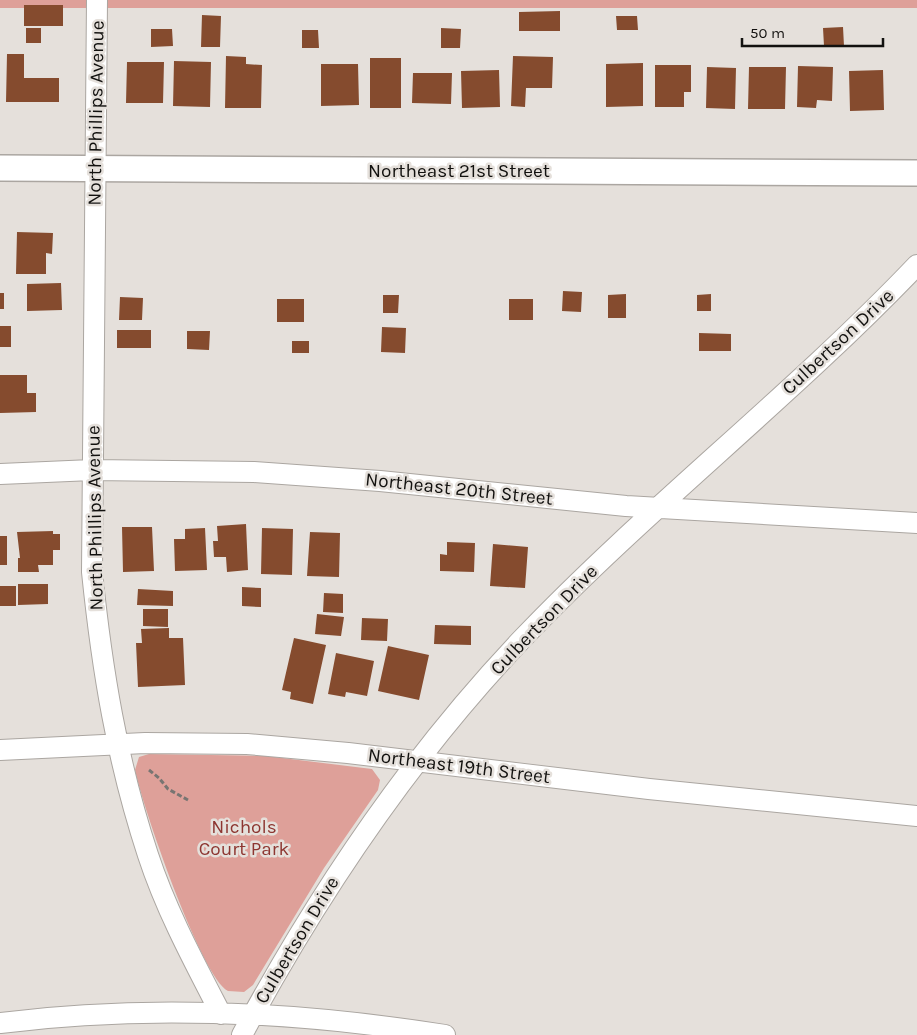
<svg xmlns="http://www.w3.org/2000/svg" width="917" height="1035" font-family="Karla,sans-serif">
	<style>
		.green { fill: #dea099 }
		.building { fill: #854b2e }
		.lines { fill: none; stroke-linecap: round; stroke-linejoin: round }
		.minor-casing { stroke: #aba6a1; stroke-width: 22 }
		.tertiary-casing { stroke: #aba6a1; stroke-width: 28 }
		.path { stroke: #787572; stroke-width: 3; stroke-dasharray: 5 2.5; stroke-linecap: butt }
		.minor { stroke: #fff; stroke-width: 20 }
		.tertiary { stroke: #fff; stroke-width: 25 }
		.labels { text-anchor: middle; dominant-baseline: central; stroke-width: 5; stroke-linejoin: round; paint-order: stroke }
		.street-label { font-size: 19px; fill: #12110f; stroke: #e5e0db }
		.park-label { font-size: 19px; fill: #8d3631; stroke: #e5e0db }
	</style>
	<rect width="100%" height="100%" fill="#e5e0db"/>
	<path class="green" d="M0,0H917V8H0Z
		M149,754L266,756L372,769L380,780L378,790L324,868L253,985L244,992L228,991C201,977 142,805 135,770L139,757Z"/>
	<path class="building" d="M24,5H63V26H24Z
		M560,11V31H519V12Z
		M202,15L221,16L220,47H201Z
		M616,16H637L638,30H617Z
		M843,27L844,46H824L823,28Z
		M26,28H41V43H26Z
		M441,28L461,29L460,48H441Z
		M151,29H172L173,46L151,47Z
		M302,30H318L319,48H302Z
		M7,54H24V78H59V102H6Z
		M226,56L246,57V64L262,65L261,108H225Z
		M513,56L553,57L552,88H526L525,107L511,106Z
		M370,58H401V108H370Z
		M174,61L211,62L210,107L173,106Z
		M127,62H164L163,103H126Z
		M643,63V106L606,107V64Z
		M321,64H358L359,105L321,106Z
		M655,65H691V92H684V107H655Z
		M798,66L833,67L832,101L817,100L816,108L797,107Z
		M707,67L736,68L735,109L706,108Z
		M749,67H786L785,109H748Z
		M499,70L500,107L462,108L461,71Z
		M883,70L884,110L850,111L849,71Z
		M413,73H452L451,104L412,103Z
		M17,232L53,233L52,254L46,253V274H16Z
		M61,283L62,310L27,311V284Z
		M563,291L582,292L581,312L562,311Z
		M0,293H4V309H0Z
		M626,294V318H608V295Z
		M711,294V311H697V295Z
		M383,295H399L398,313H383Z
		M120,297L143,298L142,320H119Z
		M277,299H304V322H277Z
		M509,299H533V320H509Z
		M0,326H11V347H0Z
		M382,327L406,328L405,353L381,352Z
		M117,330H151V348H117Z
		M187,331H210L209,350L187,349Z
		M699,333L731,334V351H699Z
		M292,341H309V353H292Z
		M0,375H27V393H36V412L0,413Z
		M246,524L248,570L227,572L226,557H214L213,541H218L217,526Z
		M122,527H152L154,571L123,572Z
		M205,528L207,570L175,571L174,539H185V529Z
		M262,528L293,529L292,575L261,574Z
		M53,531V534H60V550H53V565H38L39,572H18V558H20L17,532Z
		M310,532L340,533L339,577L307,576Z
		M0,536H7V565H0Z
		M447,542L475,543L474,572L440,571V554L447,555Z
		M493,544L528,547L525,588L490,586Z
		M18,584H48V604L18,605Z
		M0,586H16V606H0Z
		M242,587L261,588V607L242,606Z
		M138,589L173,591V606L137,605Z
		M324,593L343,594V613L323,612Z
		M143,609H168V627L143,626Z
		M317,614L344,617L341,636L315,634Z
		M362,618L388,619L387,641L361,640Z
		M435,625L471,626V645L434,644Z
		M169,628V638H183L185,685L138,687L136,643H142L141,629Z
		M294,638L326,645L313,704L290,699L291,692L282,690Z
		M388,646L429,655L419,700L378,691Z
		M336,653L374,661L367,696L346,692L345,697L328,694Z"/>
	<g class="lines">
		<defs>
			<path id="minor" d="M97,0L92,572C102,670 117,761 148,855C166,910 194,962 221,1014
				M0,474L92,470L254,472L380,481L626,506L917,523
				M0,750L145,743L247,744L348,753L649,789L917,816
				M0,1023C148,1004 299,1012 445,1035
				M242,1035C319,892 410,757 522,639C647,508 792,396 917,265"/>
			<path id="tertiary" d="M0,168L917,173"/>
		</defs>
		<use href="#minor" class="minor-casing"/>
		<use href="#tertiary" class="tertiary-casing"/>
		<path class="path" d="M149,770L159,778L168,789L188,800"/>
		<use href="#minor" class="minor"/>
		<use href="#tertiary" class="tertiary"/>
	</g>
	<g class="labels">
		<g class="street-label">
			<text transform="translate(96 113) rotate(-89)">North Phillips Avenue</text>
			<text x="459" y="171">Northeast 21st Street</text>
			<text transform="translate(838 342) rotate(-43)">Culbertson Drive</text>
			<text transform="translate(459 489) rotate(6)">Northeast 20th Street</text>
			<text transform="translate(95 518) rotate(-91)">North Phillips Avenue</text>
			<text transform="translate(544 620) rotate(-46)">Culbertson Drive</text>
			<text transform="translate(459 766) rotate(7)">Northeast 19th Street</text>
			<text transform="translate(297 940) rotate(-59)">Culbertson Drive</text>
		</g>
		<g class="park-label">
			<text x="244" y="827">Nichols<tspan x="244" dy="22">Court Park</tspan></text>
		</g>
	</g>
	<path d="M742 38v8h141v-8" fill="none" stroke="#12110f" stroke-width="2.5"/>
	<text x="750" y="38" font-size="15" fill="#12110f" stroke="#e5e0db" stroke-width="4" paint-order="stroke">50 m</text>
</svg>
